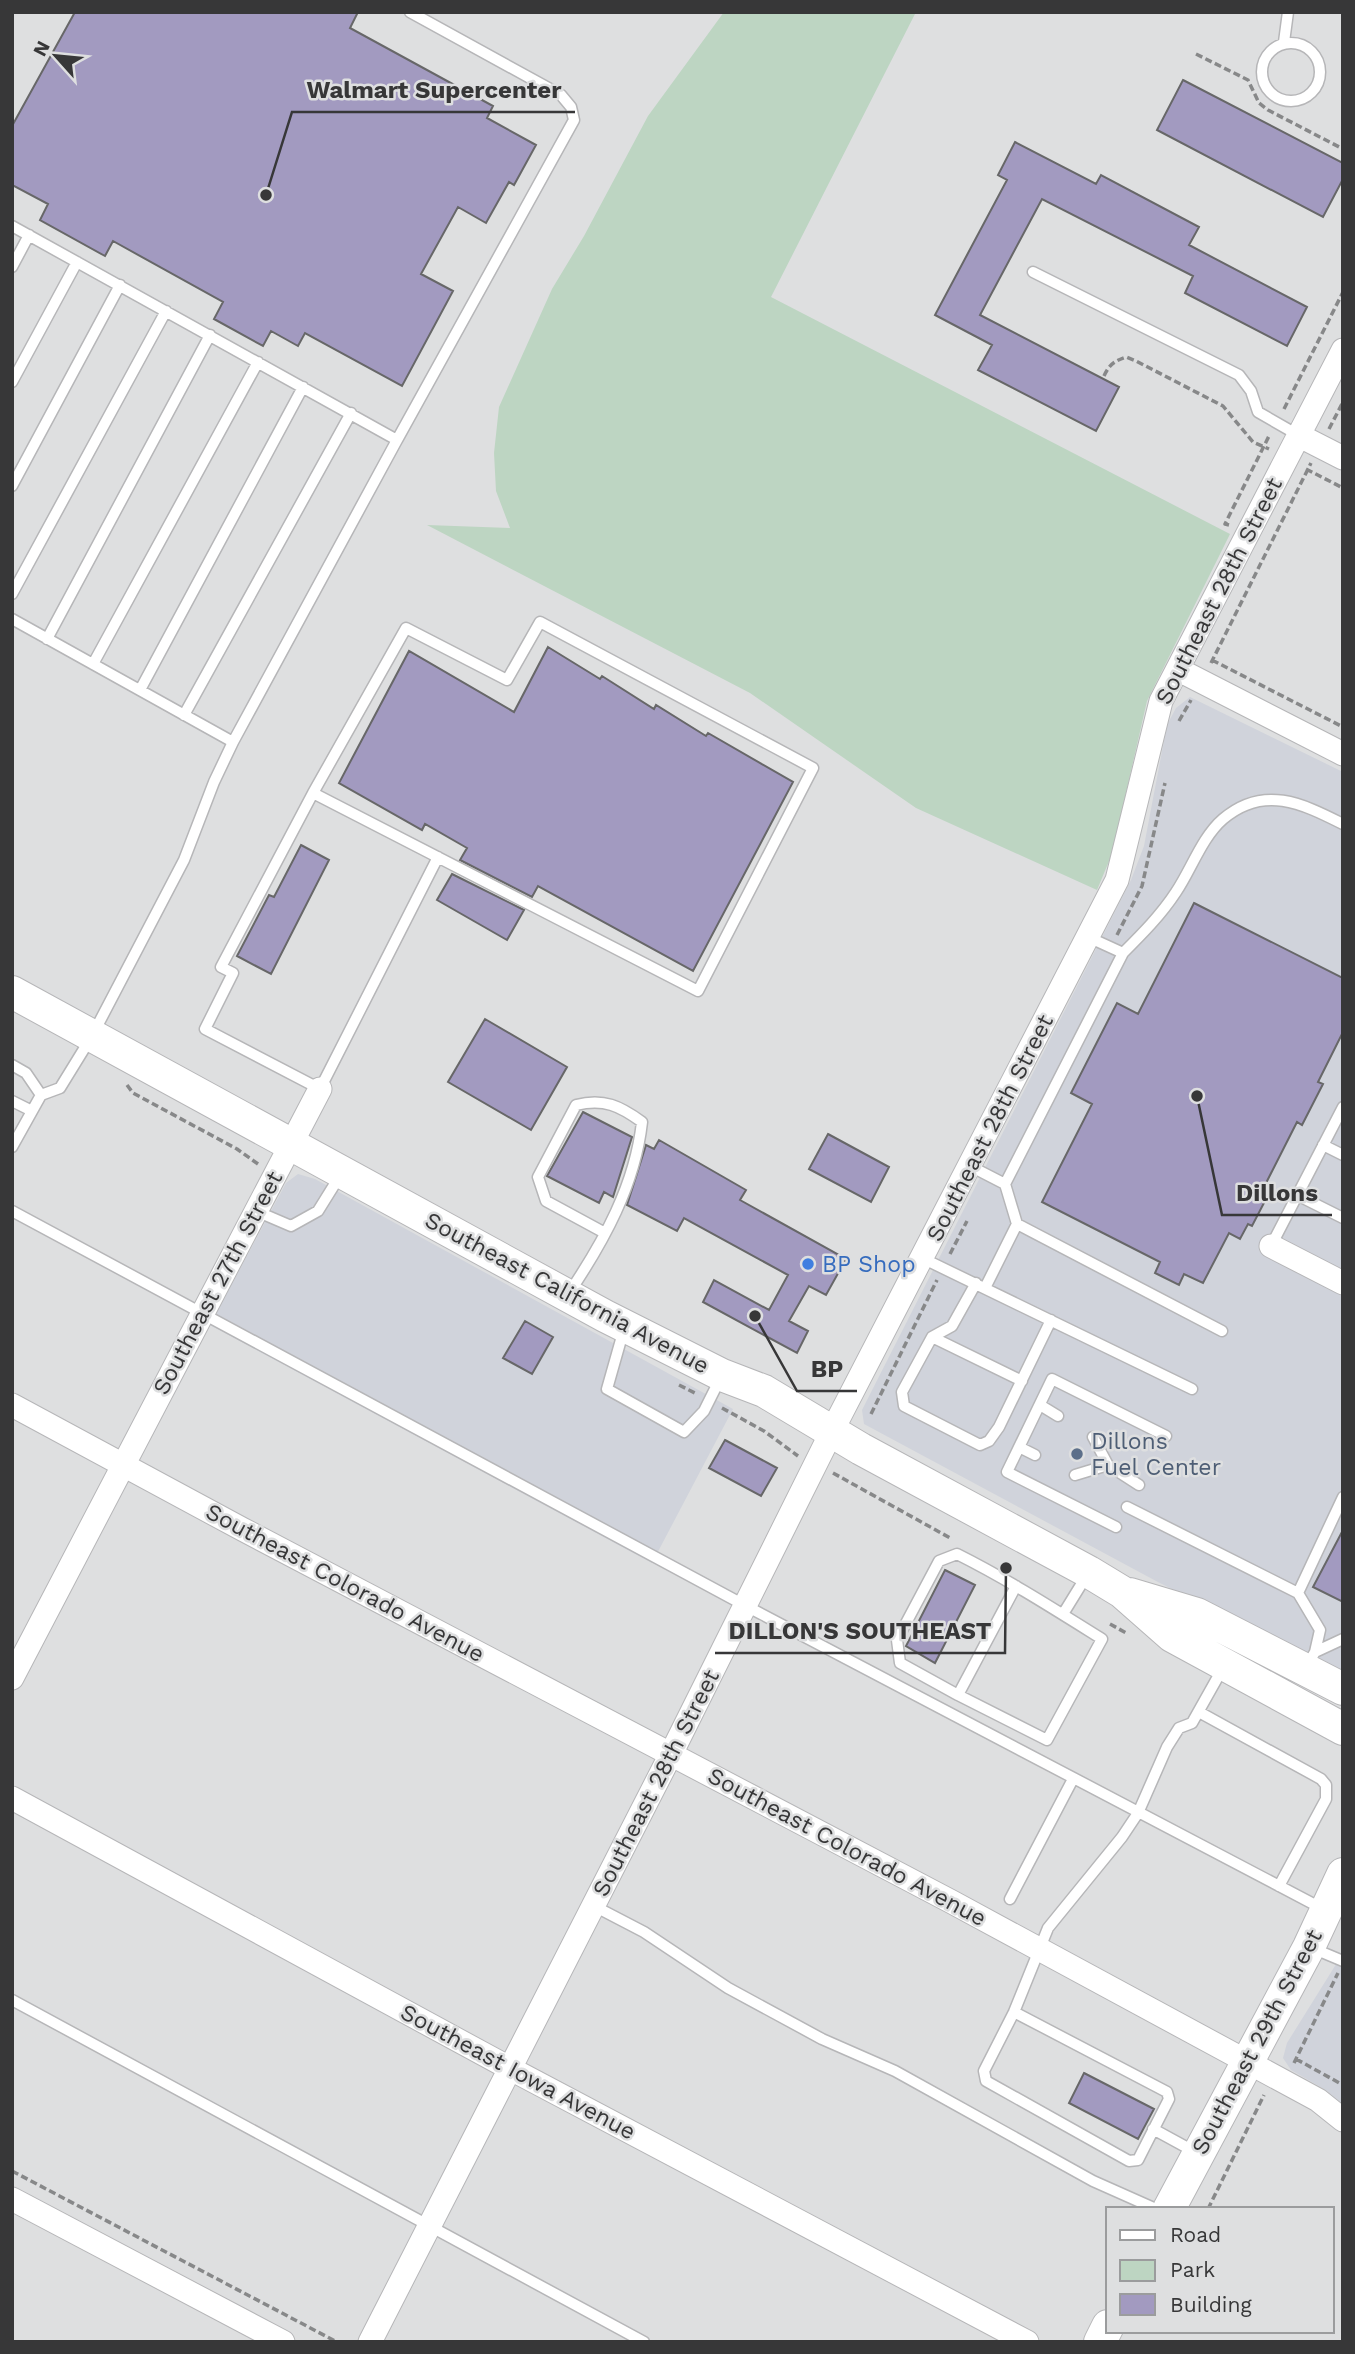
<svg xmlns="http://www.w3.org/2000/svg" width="1355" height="2354" font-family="'Work Sans',sans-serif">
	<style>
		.built { fill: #d0d3db }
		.green { fill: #bdd5c2 }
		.building { fill: #a29ac0; stroke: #676768; stroke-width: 2 }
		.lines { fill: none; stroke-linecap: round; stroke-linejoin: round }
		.lane-casing { stroke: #b6b6b8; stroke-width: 13 }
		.street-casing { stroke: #b6b6b8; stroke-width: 25 }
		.secondary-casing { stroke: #b6b6b8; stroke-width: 34 }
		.path { stroke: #878889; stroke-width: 3.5; stroke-dasharray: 7 3.5; stroke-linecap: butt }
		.lane { stroke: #fff; stroke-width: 10 }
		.street { stroke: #fff; stroke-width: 23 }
		.secondary { stroke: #fff; stroke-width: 32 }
		.shop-dot { fill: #3f7fe0; stroke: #dedfe0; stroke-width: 2.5 }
		.service-dot { fill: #5c6f8a; stroke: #dedfe0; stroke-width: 2.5 }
		.labels { text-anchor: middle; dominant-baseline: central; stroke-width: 5; stroke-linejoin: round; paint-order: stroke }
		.street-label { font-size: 23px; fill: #373738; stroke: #dedfe0 }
		.shop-label { font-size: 23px; fill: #366cbe; stroke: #dedfe0; text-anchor: start }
		.service-label { font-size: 23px; fill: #4e5e75; stroke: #dedfe0; text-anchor: start }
		.leader { fill: none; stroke: #373738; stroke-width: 2.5 }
		.callout-dot { fill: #373738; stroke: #dedfe0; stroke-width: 2.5 }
		.callout-label { font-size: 24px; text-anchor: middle; font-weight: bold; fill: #373738; stroke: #dedfe0; stroke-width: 5; stroke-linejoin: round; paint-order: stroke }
	</style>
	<rect width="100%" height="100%" fill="#dedfe0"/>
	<path class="built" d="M1190,697L1343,772V1676L1156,1581L864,1424L862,1410L1131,880L1144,846L1167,725L1176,708Z
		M298,1174L315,1179L733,1409L652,1563L210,1325L286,1183Z
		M1343,1953V2104L1324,2089L1291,2070L1283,2058L1287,2043Z"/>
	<path class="green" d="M724,12H916L771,297L1230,534L1147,701L1112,854L1097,890L916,808L750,693L427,525L510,528L496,491L494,453L499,407L552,289L584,236L648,116Z"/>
	<path class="building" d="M75,12H358L350,28L493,106L487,118L536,145L514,185L509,182L486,223L458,207L421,274L453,291L402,386L305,333L298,346L271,331L263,346L214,319L223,302L113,241L105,256L40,220L48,204L12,185V126Z
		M1183,80L1343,163V179L1323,217L1157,130Z
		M1015,142L1096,184L1101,175L1199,227L1189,245L1307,307L1287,346L1185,293L1193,276L1042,199L980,315L1119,387L1096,431L978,370L992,345L935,315L1007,180L998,175Z
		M548,647L600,679L602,676L654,709L656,705L706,736L708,733L793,782L693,971L538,886L532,897L460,860L467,848L425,824L422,830L339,783L409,651L514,712Z
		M301,845L329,860L271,974L237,956L269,895L274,897Z
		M452,874L524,910L507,940L437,900Z
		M1194,903L1343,978V1032L1318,1082L1323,1084L1302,1125L1297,1122L1261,1193L1267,1197L1252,1226L1248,1224L1240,1239L1229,1233L1203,1283L1184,1274L1179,1285L1155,1273L1160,1262L1042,1202L1092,1104L1071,1093L1117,1003L1138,1014Z
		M485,1019L567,1067L531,1130L448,1082Z
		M583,1112L632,1137L613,1197L604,1192L599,1203L547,1176Z
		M828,1134L889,1167L871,1202L809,1169Z
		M659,1140L746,1190L740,1200L846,1259L826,1295L809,1286L789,1321L808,1331L797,1353L703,1302L714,1280L769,1310L788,1275L684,1218L677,1231L627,1205L646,1145L654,1149Z
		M525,1321L553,1337L532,1374L503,1358Z
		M725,1440L777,1468L761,1496L709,1468Z
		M1343,1530V1602L1313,1587Z
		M945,1570L975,1585L935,1663L906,1646Z
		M1084,2073L1154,2109L1138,2139L1069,2103Z"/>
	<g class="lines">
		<defs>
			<path id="lane" d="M1284,42L1288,12
				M1262 72a29 29 0 1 1 58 0a29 29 0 1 1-58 0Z
				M12,226L397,440L233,742L214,782L184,860L92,1036L60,1088L41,1095L12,1147
				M12,267L29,235
				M1033,272L1239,375L1251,391L1258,412L1298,435
				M12,382L77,262
				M397,440L574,120L571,107L561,95L410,12
				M12,486L120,285
				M12,594L166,311
				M12,619L233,742
				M47,639L210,335
				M93,664L258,362
				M140,690L303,387
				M184,715L351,413
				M313,793L698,991L813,768L540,622L507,680L406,628L313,793L221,967L233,973L205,1029L320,1089L438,857
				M1123,953C1142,934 1161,915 1176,892C1191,870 1202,837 1223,819C1264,784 1303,804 1343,824
				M12,1065L26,1073L41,1095
				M12,1101L32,1111
				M1323,1145L1343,1155
				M970,1166L1005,1184L1123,953L1088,937
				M1005,1184L1017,1224
				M1297,1195L1343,1218
				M12,1211L746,1606L1323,1909
				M256,1211L291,1226L318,1211L341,1174
				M1271,1246L1343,1107
				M922,1258L1192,1389
				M976,1283L952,1326L932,1337L902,1392L904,1406L980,1445L989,1441L999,1427L1051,1320
				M985,1288L1017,1224L1222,1331
				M569,1293C604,1241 635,1185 642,1122C620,1106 604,1098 576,1105L538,1177L546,1201L605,1233
				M624,1329L607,1389L684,1432L704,1411L721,1377
				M932,1337L1022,1381
				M1040,1405L1058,1416
				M1019,1447L1035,1455
				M1108,1465L1139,1485
				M1075,1475L1108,1465L1093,1437
				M1127,1507L1298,1593L1320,1630L1315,1652L1306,1667
				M1116,1527L1007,1472L1052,1379L1166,1436
				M1298,1593L1343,1497
				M1063,1614L1087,1575
				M1315,1652L1343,1639
				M958,1695L900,1663L897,1640L939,1561L957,1554C1007,1579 1054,1609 1102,1639L1047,1740L958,1695L1016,1586
				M1199,1712L1321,1779L1326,1785V1799L1279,1886
				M1010,1899L1073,1779
				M594,1906L644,1932L728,1988L822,2039L895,2071L1093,2181L1156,2209
				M1312,1948L1343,1961
				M12,2000L644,2342
				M1014,2012L1167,2092L1169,2099L1138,2160L1129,2161L986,2081L984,2071L1014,2012L1048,1928L1122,1837L1138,1813L1167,1747L1179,1728L1192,1723L1224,1666
				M1153,2129L1197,2153"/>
			<path id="street" d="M1298,435L1343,458
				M1179,670L1343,754
				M1271,1246L1343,1283
				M12,1405L242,1529L952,1902L1318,2100L1343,2120
				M12,1678L320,1089
				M12,1798L511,2069L1027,2342
				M12,2199L283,2342
				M370,2342L671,1754L832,1431L1117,880L1161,701L1343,350"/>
			<path id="secondary" d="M12,992L605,1316L722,1375L764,1391L861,1449L1089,1572L1122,1592L1172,1636L1343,1729
				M1130,1594L1197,1614L1343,1689
				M1169,2209L1309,1947L1343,1874
				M1100,2342L1108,2326"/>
		</defs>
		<use href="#lane" class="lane-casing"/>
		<use href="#street" class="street-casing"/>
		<use href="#secondary" class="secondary-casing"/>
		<path class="path" d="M1196,54L1248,80L1259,103L1268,110L1343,149
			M1104,376C1109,365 1114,361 1126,357L1136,361L1223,406L1253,442L1269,449
			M1284,409L1343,292
			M1329,429L1343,402
			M1306,469L1343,488
			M1229,525L1225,524L1270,434
			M1212,660L1343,727
			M1211,663L1311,463
			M1179,721L1191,700
			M1117,935L1142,886L1165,783
			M127,1085L133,1093L237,1149L258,1164
			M950,1254L967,1221
			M679,1385L697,1394
			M722,1408L764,1431L798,1456
			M871,1414L937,1280
			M833,1473L952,1539
			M1110,1624L1128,1634
			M1296,2059L1343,2085
			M1294,2063L1338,1973
			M12,2171L337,2342
			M1208,2209L1264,2095"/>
		<use href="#lane" class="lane"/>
		<use href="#street" class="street"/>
		<use href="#secondary" class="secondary"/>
	</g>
	<circle class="shop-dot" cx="808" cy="1264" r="7"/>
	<circle class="service-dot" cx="1077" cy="1454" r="7"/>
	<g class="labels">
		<g class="street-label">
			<text transform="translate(1219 591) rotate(-63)">Southeast 28th Street</text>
			<text transform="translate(990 1128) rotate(-63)">Southeast 28th Street</text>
			<text transform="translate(218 1283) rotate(-62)">Southeast 27th Street</text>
			<text transform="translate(567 1293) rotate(28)">Southeast California Avenue</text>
			<text transform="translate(345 1583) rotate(28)">Southeast Colorado Avenue</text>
			<text transform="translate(656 1783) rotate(-63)">Southeast 28th Street</text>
			<text transform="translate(847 1847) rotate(28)">Southeast Colorado Avenue</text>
			<text transform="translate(1257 2042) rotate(-62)">Southeast 29th Street</text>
			<text transform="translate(518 2072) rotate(28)">Southeast Iowa Avenue</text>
		</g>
		<g class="shop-label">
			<text x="822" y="1264">BP Shop</text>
		</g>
		<g class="service-label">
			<text x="1091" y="1441">Dillons<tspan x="1091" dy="26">Fuel Center</tspan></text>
		</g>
	</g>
	<path class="leader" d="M266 195L292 112H575M1197 1096L1222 1215H1332M755 1316L797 1391H857M1006 1568L1005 1653H715"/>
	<g class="callout-dot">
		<circle cx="266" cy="195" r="7"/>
		<circle cx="1197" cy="1096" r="7"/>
		<circle cx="755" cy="1316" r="7"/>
		<circle cx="1006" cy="1568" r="7"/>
	</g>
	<g class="callout-label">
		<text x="434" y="98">Walmart Supercenter</text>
		<text x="1277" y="1201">Dillons</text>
		<text x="827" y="1377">BP</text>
		<text x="860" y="1639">DILLON'S SOUTHEAST</text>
	</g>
	<rect width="1355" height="2354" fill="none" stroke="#373738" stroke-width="28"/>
	<rect x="1106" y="2207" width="228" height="126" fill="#dedfe0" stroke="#9b9c9d" stroke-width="2"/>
	<rect x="1120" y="2230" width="35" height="10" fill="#ffffff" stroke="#9b9c9d" stroke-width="2"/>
	<text x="1170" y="2242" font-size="21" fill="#373738">Road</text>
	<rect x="1120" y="2260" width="35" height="21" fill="#bdd5c2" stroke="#9b9c9d" stroke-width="2"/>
	<text x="1170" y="2277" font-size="21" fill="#373738">Park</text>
	<rect x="1120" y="2294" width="35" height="21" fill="#a29ac0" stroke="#9b9c9d" stroke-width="2"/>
	<text x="1170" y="2312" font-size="21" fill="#373738">Building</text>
	<g transform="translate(56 56) rotate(297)" stroke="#dedfe0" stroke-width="5" paint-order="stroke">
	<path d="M0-5L12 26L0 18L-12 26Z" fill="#373738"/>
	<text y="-10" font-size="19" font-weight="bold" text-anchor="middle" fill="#373738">N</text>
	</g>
</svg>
